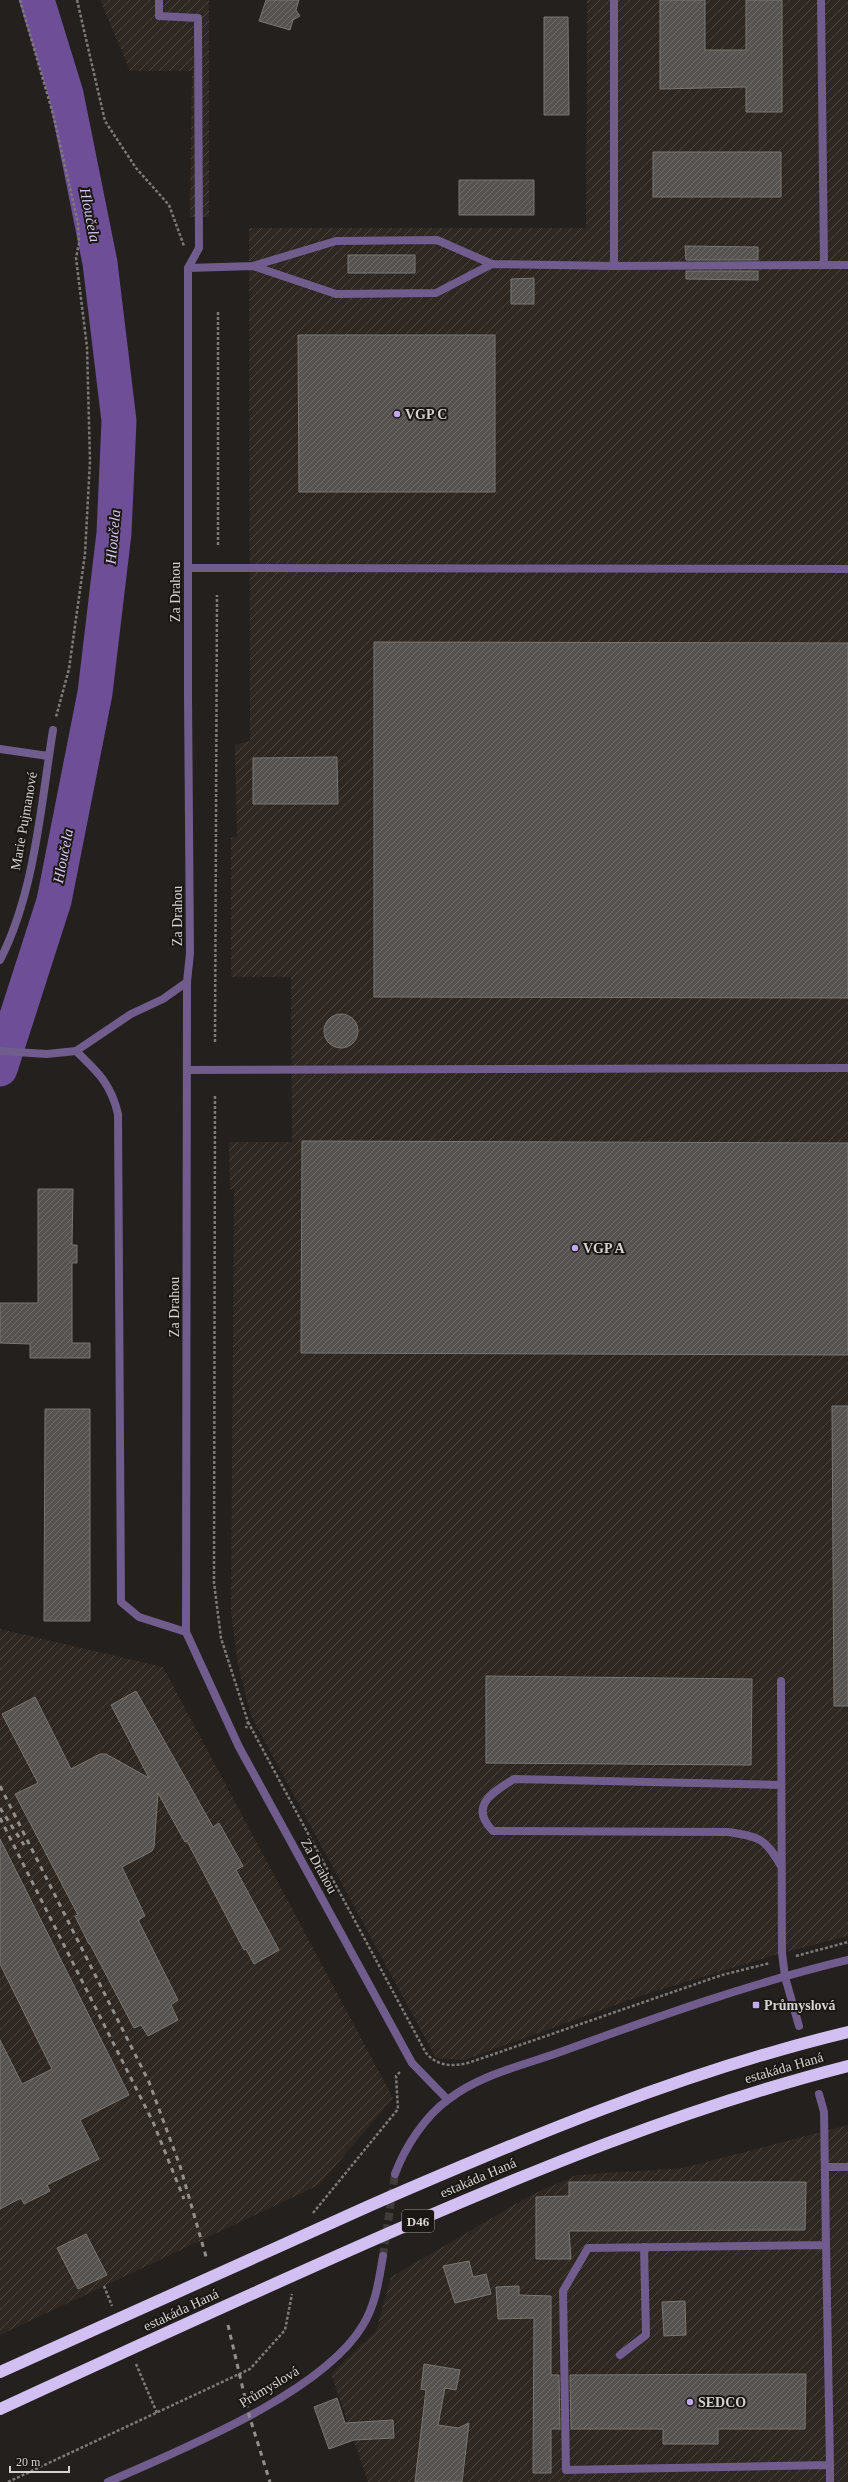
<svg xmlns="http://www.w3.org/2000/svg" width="848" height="2482" font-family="'Times New Roman',serif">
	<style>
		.industrial { fill: url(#industrial-furrows) }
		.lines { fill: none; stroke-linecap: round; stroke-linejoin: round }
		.river { stroke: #6d4e97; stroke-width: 35 }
		.building { fill: url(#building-hatch); stroke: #797672 }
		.minor-tunnel { stroke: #3e3b38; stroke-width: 8; stroke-dasharray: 8 4; stroke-linecap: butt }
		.path { stroke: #7d7a78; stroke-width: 2.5; stroke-dasharray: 3 2; stroke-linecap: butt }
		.service { stroke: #705c8d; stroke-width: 8 }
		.minor { stroke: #705c8d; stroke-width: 8 }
		.motorway { stroke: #d3c0f2; stroke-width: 12 }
		.rail { stroke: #928f8d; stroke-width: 3; stroke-dasharray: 5 5; stroke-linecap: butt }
		.poi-dot { fill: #c4a7f1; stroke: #1a1714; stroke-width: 1.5 }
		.labels { text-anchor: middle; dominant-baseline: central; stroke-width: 4; stroke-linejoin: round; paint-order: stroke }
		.shield { fill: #1a1714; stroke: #9d9b98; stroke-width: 1 }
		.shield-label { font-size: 13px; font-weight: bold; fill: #d5d3d1 }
		.poi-label { font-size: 14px; font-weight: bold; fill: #d5d3d1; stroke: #1a1714; text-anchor: start }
		.street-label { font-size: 14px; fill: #d5d3d1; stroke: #1a1714 }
		.water-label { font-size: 15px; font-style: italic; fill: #d7c8f1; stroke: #1a1714 }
	</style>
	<defs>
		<pattern id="industrial-furrows" width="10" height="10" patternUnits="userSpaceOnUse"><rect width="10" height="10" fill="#2f2822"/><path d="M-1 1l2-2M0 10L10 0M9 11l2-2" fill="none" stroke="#4c4641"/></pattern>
		<pattern id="building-hatch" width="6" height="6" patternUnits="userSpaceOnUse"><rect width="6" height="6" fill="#565350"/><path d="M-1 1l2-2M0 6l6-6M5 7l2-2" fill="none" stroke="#6d6b68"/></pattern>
	</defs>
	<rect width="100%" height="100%" fill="#23201d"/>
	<path class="industrial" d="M100,0H209V217H190L192,71H130Z
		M587,0H848V1936L778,1954L643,1995L464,2060L436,2058L251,1716L238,1665L231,1612L234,1189H230L229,1142H292L291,977H231V838L237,836L235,745L250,741L249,228H586Z
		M0,1629L163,1667L393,2098L319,2185L0,2335Z
		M848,2125V2482H368L331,2374L376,2331L391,2277L533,2194L577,2175L683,2168Z"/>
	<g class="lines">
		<path class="river" d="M0,1069L54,901L95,693L114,533L119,421L100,263L66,94L37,0"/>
	</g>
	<path class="building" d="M266,0H299L296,10L300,16L293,20L290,30L259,21Z
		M660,0H705V50H746V0H782V112H746V87L660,89Z
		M544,17H568L569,115H544Z
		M653,152H781V197H653Z
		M459,180H534V215H459Z
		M685,246L758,247V260H686Z
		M348,255H415V273H348Z
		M686,271H758V280L686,279Z
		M534,278V304H511V279Z
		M298,335H495V492H299Z
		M374,642L848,643V998L374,997Z
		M337,757L338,804H253V758Z
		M324 1031a17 17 0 1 1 34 0a17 17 0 1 1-34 0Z
		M302,1141L848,1143V1355L301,1353Z
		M38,1189H73L72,1245H77V1263H72V1343H90V1358H30V1344L0,1343V1303H38Z
		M832,1406H848V1706H834Z
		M45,1409H90V1621H44Z
		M486,1676L752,1679L751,1765L486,1763Z
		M136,1691L213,1827L219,1823L243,1866L236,1870L279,1950L254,1964L246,1949L244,1950L187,1841L185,1842L158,1793L154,1847L152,1851L122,1867L145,1916L138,1920L178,2000L171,2005L178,2020L148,2036L141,2025L134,2028L90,1944H89L75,1916L78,1915L15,1794L38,1783L2,1714L35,1697L71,1769L100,1754H106L149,1778L111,1705Z
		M0,1839L129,2095L80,2120L99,2159L47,2185L50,2191L24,2204L21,2198L0,2209V2040L22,2084L52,2069L0,1964Z
		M569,2182H806L805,2230L569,2231L571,2259H536V2197L569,2196Z
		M86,2234L107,2275L78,2289L57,2248Z
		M469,2261L473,2277L486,2274L491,2294L455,2303L443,2266Z
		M519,2286V2295L551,2296V2375H559L560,2429H551V2473H533L534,2318L498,2319L496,2287Z
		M685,2301L686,2335L664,2336L662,2302Z
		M424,2364L460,2370L456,2390L445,2388L438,2425L458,2428L469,2423L462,2482H415L426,2390L421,2389Z
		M806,2374L805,2429H718V2444H663V2429H571L570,2375Z
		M337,2398L345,2423L393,2420L394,2438L354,2440L329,2449L314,2407Z"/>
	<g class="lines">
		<path class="minor-tunnel" d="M383,2256L395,2174"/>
		<path class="path" d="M20,0L53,114L78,223L79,243L76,258L87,347L90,461L85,554L69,669L56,717
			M77,0L105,121L136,168L169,205L184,246
			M218,545V310
			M215,1042L217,595
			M215,1096L214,1583L221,1638L248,1722L246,1728
			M248,1722L426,2053C438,2067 454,2067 471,2062L722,1975L770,1963
			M796,1956L848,1942
			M313,2213L398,2109L396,2076L401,2071
			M104,2286L112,2306
			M136,2364L157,2413
			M8,2482L250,2369L285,2330L292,2294"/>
		<path class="service" d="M159,0V16L198,18L199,248L188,268
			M614,0V266
			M821,0L824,265
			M253,266L336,294L436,293L492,264
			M188,568L848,569
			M188,695V268L253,266L336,241L437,240L492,264L614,266L848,265
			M187,1070L848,1068
			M781,1681L782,1953L785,1977L799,2026
			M781,1785L514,1779C493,1792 468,1806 493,1831L728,1832C760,1837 765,1838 781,1866
			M819,2094L824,2112L826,2245L588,2248L563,2291L566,2470L830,2465L826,2245
			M825,2167H848
			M620,2355L646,2335L644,2247
			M830,2465V2482"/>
		<path class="minor" d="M0,749L48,756
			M0,960C35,892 41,804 53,730
			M0,1051L47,1054L76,1051L131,1014L163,999L187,982
			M76,1051C98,1072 111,1084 118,1114L121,1602L139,1617L186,1632L239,1747L412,2063L447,2099
			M186,1632L187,982L190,953L188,695
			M395,2174C405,2147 425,2116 449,2099C481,2074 525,2065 563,2051C657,2017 751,1983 848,1960
			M108,2482C180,2450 323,2393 363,2325C376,2304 379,2279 383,2256"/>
		<path class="motorway" d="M0,2372C123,2316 246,2261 369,2206C525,2138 682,2072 848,2032
			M0,2409C124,2352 248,2295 373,2240C529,2172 683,2108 848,2066"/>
		<path class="rail" d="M0,1786L149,2082L180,2166L207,2260
			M0,1808L24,1845
			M0,1818L153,2122L184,2199
			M228,2325L249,2415L270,2482"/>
	</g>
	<g class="poi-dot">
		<circle cx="397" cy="414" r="4"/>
		<circle cx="575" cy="1248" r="4"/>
		<rect x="752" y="2001" width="8" height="8" rx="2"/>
		<circle cx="690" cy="2402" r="4"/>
	</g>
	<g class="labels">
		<rect class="shield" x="402" y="2210" width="32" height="22" rx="3"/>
		<g class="shield-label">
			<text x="418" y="2221">D46</text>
		</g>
		<g class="poi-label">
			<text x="405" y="414">VGP C</text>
			<text x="583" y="1248">VGP A</text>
			<text x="764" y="2005">Průmyslová</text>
			<text x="698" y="2402">SEDCO</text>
		</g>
		<g class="street-label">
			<text transform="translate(175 592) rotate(-90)">Za Drahou</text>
			<text transform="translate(24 821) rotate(-80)">Marie Pujmanové</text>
			<text transform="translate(177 916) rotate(-90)">Za Drahou</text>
			<text transform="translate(174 1307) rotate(-90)">Za Drahou</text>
			<text transform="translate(319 1866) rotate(61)">Za Drahou</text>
			<text transform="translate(784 2068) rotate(-16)">estakáda Haná</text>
			<text transform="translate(478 2178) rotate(-23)">estakáda Haná</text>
			<text transform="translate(181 2310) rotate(-25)">estakáda Haná</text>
			<text transform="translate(269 2387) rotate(-31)">Průmyslová</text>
		</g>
		<g class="water-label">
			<text transform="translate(90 215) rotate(79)">Hloučela</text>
			<text transform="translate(113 537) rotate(-85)">Hloučela</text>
			<text transform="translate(63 856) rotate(-79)">Hloučela</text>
		</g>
	</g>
	<path d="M10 2466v6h59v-6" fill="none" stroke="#d5d3d1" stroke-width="2"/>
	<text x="16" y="2466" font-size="12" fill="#d5d3d1" stroke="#1a1714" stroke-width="3" paint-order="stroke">20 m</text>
</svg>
